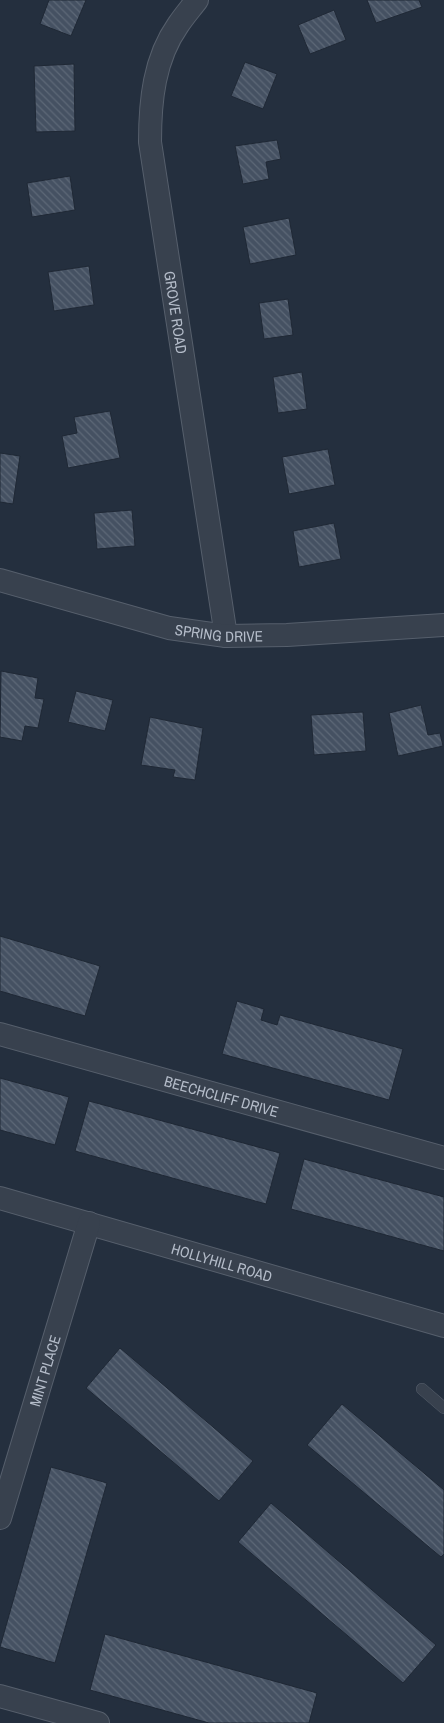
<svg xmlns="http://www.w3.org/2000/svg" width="444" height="1723" font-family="'Archivo Narrow',sans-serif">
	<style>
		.building { fill: url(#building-back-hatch); stroke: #1f2835 }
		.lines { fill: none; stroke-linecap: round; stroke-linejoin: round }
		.lane-casing { stroke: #565f6c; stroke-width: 12 }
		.street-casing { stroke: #565f6c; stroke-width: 24 }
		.lane { stroke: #38414e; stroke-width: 11 }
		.street { stroke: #38414e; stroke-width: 22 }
		.labels { text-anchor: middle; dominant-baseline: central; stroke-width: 5; stroke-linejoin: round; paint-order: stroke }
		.street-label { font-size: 15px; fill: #b4bcc9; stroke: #1d2633 }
	</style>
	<defs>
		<pattern id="building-back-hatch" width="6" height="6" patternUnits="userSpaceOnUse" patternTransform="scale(1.25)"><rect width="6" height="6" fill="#455162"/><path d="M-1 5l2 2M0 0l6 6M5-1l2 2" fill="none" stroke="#5d6877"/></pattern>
	</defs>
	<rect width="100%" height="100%" fill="#242f3e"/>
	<path class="building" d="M49,0H86L71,36L40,24Z
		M367,0H419L422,7L376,23Z
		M334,10L346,40L310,54L298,25Z
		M245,62L277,74L263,109L231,96Z
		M74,64L75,131L36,132L34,66Z
		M277,140L281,159L266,162L269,179L243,184L235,146Z
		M70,176L75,210L32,217L27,183Z
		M289,218L296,255L250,264L243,227Z
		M89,266L94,305L54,311L48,272Z
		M288,299L293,335L264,339L259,303Z
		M302,372L307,409L278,413L273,377Z
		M110,411L120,458L68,468L62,436L77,433L74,417Z
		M328,449L335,485L289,494L282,457Z
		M0,453L20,456L13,504L0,502Z
		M132,510L135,546L97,549L94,513Z
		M334,523L341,559L299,567L293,531Z
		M1,671L38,678L35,698L44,699L38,728L25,726L22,741L0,737Z
		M76,691L113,700L105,731L68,722Z
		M421,705L428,735L440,733L443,746L398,756L389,713Z
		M363,712L366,751L314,755L311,715Z
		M150,717L203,728L195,780L173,777L175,770L141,765Z
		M0,936L100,966L85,1016L0,991Z
		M237,1001L264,1009L261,1020L277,1025L280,1015L403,1049L389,1100L222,1054Z
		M0,1078L69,1097L55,1145L0,1130Z
		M89,1101L280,1153L266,1204L75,1151Z
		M304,1159L444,1197V1251L291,1209Z
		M120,1348L253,1461L219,1501L86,1388Z
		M342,1404L444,1490V1554L441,1557L307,1445Z
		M51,1467L107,1483L55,1663L0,1647Z
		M271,1503L436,1645L403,1683L238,1542Z
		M105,1634L317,1693L309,1723H209L90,1690Z"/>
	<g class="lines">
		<defs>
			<path id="lane" d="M422,1389L444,1408"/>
			<g id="street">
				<path id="s1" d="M197,0C191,8 184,16 178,25C154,59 150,101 150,142L226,636"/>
				<path id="s2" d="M0,580L169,628L226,636L287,635L444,625"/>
				<path id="s3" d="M0,1034L444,1158"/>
				<path id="s4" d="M0,1198L444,1326"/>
				<path id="s5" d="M0,1518L89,1223"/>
				<path d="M0,1696L98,1723"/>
			</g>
		</defs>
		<use href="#lane" class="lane-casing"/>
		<use href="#street" class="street-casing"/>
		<use href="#lane" class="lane"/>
		<use href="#street" class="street"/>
	</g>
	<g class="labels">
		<g class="street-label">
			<text stroke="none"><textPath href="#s1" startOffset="326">GROVE ROAD</textPath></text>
			<text stroke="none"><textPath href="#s2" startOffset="226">SPRING DRIVE</textPath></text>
			<text stroke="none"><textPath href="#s3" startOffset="230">BEECHCLIFF DRIVE</textPath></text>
			<text stroke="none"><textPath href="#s4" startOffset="231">HOLLYHILL ROAD</textPath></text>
			<text stroke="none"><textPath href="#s5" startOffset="154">MINT PLACE</textPath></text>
		</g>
	</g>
</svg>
